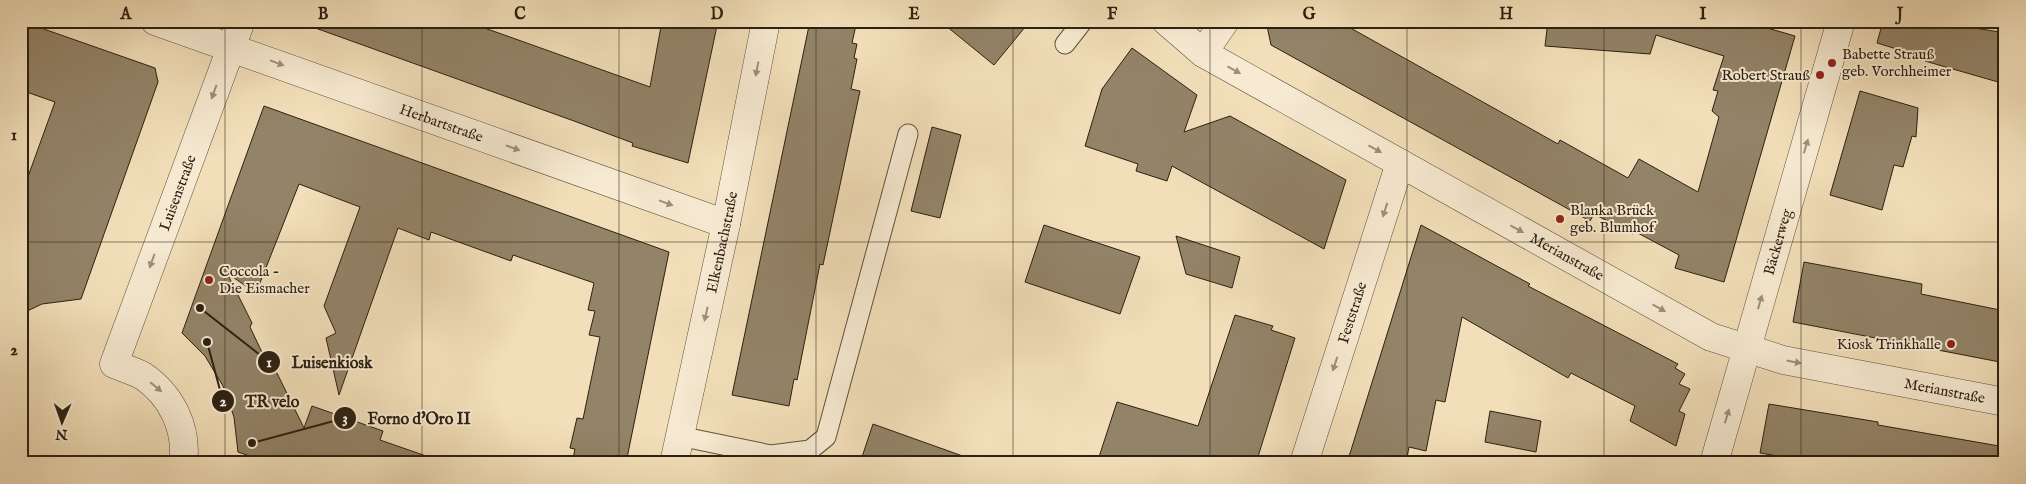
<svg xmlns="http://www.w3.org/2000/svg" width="2026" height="484" font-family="'IM FELL English',serif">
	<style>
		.building { fill: #938368; stroke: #2c2011 }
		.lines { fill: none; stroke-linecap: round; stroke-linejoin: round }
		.service-casing { stroke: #5e503b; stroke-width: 21 }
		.minor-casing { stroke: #5e503b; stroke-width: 29 }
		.service { stroke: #f7ead2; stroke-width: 19 }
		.minor { stroke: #f7ead2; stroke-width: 28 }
		.oneway { fill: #9c8f7b }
		.grid { fill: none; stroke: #2c2011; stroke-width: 1; stroke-opacity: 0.55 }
		.poi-dot { fill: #8f2418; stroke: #f7ead2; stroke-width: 2 }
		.labels { text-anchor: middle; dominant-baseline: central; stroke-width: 4; stroke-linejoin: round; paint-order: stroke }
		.poi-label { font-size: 15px; fill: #2c2011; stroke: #f7ead2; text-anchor: start }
		.street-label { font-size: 15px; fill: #2c2011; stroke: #f7ead2 }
		.leader { fill: none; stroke: #2c2011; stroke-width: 2 }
		.callout-dot { fill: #2c2011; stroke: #f7ead2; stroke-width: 2 }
		.mark-label { font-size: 15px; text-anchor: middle; font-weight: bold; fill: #fff }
		.callout-label { font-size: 16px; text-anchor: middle; font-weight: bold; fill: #2c2011; stroke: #f7ead2; stroke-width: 4; stroke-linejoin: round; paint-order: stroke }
		.neatline { fill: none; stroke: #2c2011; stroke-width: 2 }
		.grid-label { font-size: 16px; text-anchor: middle; font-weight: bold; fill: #2c2011 }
	</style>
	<rect width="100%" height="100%" fill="#f2dfb9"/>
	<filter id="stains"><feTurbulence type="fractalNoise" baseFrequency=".004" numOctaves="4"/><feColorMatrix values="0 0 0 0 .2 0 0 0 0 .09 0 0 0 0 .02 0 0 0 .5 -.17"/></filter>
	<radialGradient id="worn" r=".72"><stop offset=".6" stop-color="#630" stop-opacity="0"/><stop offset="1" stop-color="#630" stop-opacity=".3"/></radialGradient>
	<path class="building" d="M21,21L155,68L158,82L81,299L42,304L21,314V196L55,102L21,90Z
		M308,21H465L650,87L662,21H718L688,163L632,146L633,143L574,121L307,25Z
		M810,21H852L851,24L856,25L852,43L857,44L854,58L857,59L851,89L860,91L823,265L820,264L797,380L794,379L789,406L732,395Z
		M940,21H1030L994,65Z
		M1266,21H1338L1558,144L1560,140L1628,178L1639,159L1698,192L1719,117L1712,111L1718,91L1713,90L1724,56L1656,35L1650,54L1545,46L1548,21H1743L1795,36L1724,282L1675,268L1679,255L1634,231L1633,234L1594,214L1590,221L1271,45Z
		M1883,21H1977L1975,28L2005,33V84L1925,61L1926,58L1877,43Z
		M1132,48L1197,95L1184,132L1230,116L1346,180L1324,249L1172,166L1167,181L1136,171L1138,164L1085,146L1102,89Z
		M1860,91L1918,108L1916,137L1912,136L1903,167L1894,165L1882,210L1830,195Z
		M264,106L669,252L626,463H572L575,449L570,448L577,418L583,419L600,337L589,335L595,311L588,310L594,283L513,255L511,261L431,232L429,240L398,228L339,395L326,338L336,333L324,306L360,207L299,184L256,293L227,273L252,323L250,327L268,365L272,363L304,428L312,406L383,431L380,440L432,458L431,463H270L238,452L234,417L223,386L205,356L182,333Z
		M932,127L961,135L940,218L911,211Z
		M1044,225L1140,257L1120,314L1025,282Z
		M1421,225L1530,284L1528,286L1678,364L1675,368L1685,374L1679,384L1690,389L1679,411L1685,414L1676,446L1630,421L1635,406L1571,373L1568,378L1462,317L1445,402L1436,400L1426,451L1409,447L1406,463H1347Z
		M1176,236L1240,257L1232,288L1186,274Z
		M1804,262L1922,284L1921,294L2005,311V363L1793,322Z
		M1235,315L1273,326L1271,330L1295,338L1256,463H1097L1117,402L1198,426Z
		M1769,404L1878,422V425L2005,447V463H1819L1760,453Z
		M1490,411L1541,421L1536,452L1485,442Z
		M873,424L971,459L970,463H860Z"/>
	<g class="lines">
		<defs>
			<path id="service" d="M1065,44L1083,21
				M679,436L771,455L810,450L826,437L908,134"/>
			<g id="minor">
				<path id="s1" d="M155,21L726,224"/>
				<path id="s2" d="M1166,21L1203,53L1711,337L1783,360L2005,402"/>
				<path d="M1203,53L1225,21"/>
				<path id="s3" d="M183,463C188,428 171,395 143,376C134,371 123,368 114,364L241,21"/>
				<path id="s4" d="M674,463L726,224L766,21"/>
				<path id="s5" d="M1304,463L1400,163"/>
				<path id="s6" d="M1714,463L1841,21"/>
			</g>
		</defs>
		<use href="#service" class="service-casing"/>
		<use href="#minor" class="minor-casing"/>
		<use href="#service" class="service"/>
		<use href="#minor" class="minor"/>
	</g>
	<defs><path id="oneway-solid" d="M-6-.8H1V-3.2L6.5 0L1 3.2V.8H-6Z" transform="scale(1.25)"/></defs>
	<g class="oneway">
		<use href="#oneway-solid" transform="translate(277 63) rotate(20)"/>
		<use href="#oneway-solid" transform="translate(757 69) rotate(101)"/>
		<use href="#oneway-solid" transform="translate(1234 70) rotate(29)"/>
		<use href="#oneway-solid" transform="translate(214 92) rotate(110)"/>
		<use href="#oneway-solid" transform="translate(1806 146) rotate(-74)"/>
		<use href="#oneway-solid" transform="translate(513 148) rotate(20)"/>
		<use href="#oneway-solid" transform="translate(1375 149) rotate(29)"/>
		<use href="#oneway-solid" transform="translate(666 203) rotate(20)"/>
		<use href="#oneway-solid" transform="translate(1385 210) rotate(108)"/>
		<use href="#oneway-solid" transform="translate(1517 229) rotate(29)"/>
		<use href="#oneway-solid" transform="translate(152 261) rotate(110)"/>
		<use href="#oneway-solid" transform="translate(1760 302) rotate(-74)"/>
		<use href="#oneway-solid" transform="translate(1659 308) rotate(29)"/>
		<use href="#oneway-solid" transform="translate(706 314) rotate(103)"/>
		<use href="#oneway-solid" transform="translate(1794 362) rotate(11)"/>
		<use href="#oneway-solid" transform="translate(1335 364) rotate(108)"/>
		<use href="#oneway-solid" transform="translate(156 387) rotate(40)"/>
		<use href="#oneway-solid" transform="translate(1727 416) rotate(-74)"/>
	</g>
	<path class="grid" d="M225,21V463M422,21V463M619,21V463M816,21V463M1013,21V463M1210,21V463M1407,21V463M1604,21V463M1801,21V463M21,242H2005"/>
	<g class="poi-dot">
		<circle cx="1832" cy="63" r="5"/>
		<circle cx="1820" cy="75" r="5"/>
		<circle cx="1560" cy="219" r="5"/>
		<circle cx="209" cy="280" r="5"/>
		<circle cx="1951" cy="344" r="5"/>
	</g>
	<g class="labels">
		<g class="poi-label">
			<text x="1842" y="54">Babette Strauß<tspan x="1842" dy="17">geb. Vorchheimer</tspan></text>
			<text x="1810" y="75" text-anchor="end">Robert Strauß</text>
			<text x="1570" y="210">Blanka Brück<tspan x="1570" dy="17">geb. Blumhof</tspan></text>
			<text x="219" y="271">Coccola -<tspan x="219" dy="17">Die Eismacher</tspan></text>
			<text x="1941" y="344" text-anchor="end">Kiosk Trinkhalle</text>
		</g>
		<g class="street-label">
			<text stroke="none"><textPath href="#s1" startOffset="304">Herbartstraße</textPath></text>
			<text stroke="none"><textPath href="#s3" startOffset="315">Luisenstraße</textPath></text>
			<text stroke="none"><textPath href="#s4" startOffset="226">Elkenbachstraße</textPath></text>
			<text stroke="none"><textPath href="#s6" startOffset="230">Bäckerweg</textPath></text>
			<text stroke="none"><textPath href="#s2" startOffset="466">Merianstraße</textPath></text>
			<text stroke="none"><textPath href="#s5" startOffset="158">Feststraße</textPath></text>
			<text stroke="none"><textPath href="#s2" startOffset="871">Merianstraße</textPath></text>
		</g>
	</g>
	<path class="leader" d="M200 308L269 362M207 342L223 401M252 443L345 418"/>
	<g class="callout-dot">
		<circle cx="200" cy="308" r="5"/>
		<circle cx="207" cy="342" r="5"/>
		<circle cx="252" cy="443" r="5"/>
		<circle cx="269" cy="362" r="12"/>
		<circle cx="223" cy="401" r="12"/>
		<circle cx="345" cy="418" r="12"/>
	</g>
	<g class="mark-label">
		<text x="269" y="367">1</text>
		<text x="223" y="406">2</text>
		<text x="345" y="423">3</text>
	</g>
	<g class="callout-label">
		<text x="332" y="368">Luisenkiosk</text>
		<text x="272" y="407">TR velo</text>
		<text x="419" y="424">Forno d'Oro II</text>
	</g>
	<rect width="2026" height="484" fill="none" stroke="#f2dfb9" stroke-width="55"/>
	<g transform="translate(62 422) rotate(182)" stroke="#f7ead2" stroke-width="4" paint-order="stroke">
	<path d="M0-4L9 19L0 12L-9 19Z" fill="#2c2011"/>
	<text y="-8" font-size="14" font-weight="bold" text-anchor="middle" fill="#2c2011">N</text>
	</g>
	<rect x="28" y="28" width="1970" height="428" class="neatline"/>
	<g class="grid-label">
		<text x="126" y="19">A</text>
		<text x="323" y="19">B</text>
		<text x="520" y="19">C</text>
		<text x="717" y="19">D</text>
		<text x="914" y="19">E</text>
		<text x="1112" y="19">F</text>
		<text x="1309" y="19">G</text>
		<text x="1506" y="19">H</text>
		<text x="1703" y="19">I</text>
		<text x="1900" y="19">J</text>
		<text x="14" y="140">1</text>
		<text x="14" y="355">2</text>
	</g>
	<rect width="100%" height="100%" filter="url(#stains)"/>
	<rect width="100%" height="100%" fill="url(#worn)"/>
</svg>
